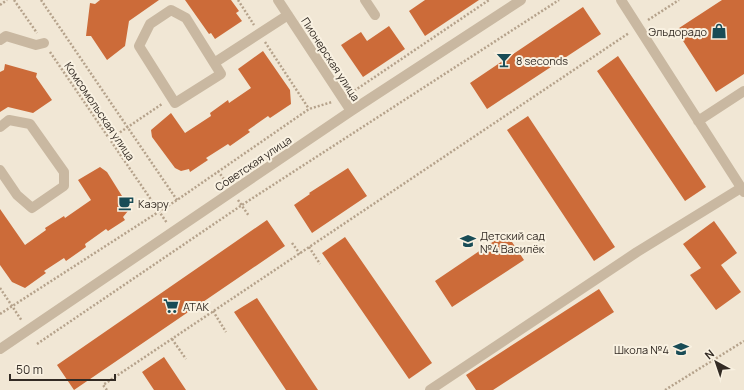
<svg xmlns="http://www.w3.org/2000/svg" width="744" height="390" font-family="Manrope,sans-serif">
	<style>
		.building { fill: #cc6b39 }
		.lines { fill: none; stroke-linecap: round; stroke-linejoin: round }
		.path { stroke: #b5a28b; stroke-width: 2.5; stroke-dasharray: 2 2; stroke-linecap: butt }
		.minor { stroke: #c9b8a1; stroke-width: 10 }
		.labels { text-anchor: middle; dominant-baseline: central; stroke-width: 4; stroke-linejoin: round; paint-order: stroke }
		.poi-label { font-size: 11px; fill: #332b24; stroke: #f9f1e1; text-anchor: start }
		.street-label { font-size: 11px; fill: #332b24; stroke: #f9f1e1 }
	</style>
	<rect width="100%" height="100%" fill="#f1e7d5"/>
	<path class="building" d="M100,0H159L129,21L125,46L107,60L91,36H86L90,3L95,4Z
		M185,0H231L239,11L236,13L242,21L215,39L211,33L209,34Z
		M425,0H479L425,36L409,11Z
		M722,0H744V74L716,92L676,30Z
		M583,7L601,34L487,109L470,83Z
		M389,26L405,49L363,77L341,45L361,32L367,41Z
		M263,51L290,90L291,104L270,118L268,116L248,130L250,132L230,146L228,144L206,158L208,160L190,172L189,169L181,171L175,168L152,137L151,130L171,113L185,133L211,116L210,113L228,100L229,103L251,88L238,69Z
		M618,56L706,187L685,201L597,71Z
		M5,64L37,73L36,77L52,100L33,113L8,107L0,112V72L4,70Z
		M528,116L615,247L594,261L507,130Z
		M100,167L107,172L127,204L128,211L123,217L125,220L108,231L106,229L85,244L86,247L66,261L64,258L44,271L46,273L25,288L12,282L0,265V209L25,245L46,230L45,228L64,216L65,218L91,200L78,180Z
		M348,168L367,196L312,233L294,205L310,194L309,193Z
		M267,220L285,246L74,390L57,365Z
		M714,221L737,253L721,265L741,292L716,310L690,275L701,268L683,244Z
		M506,233L524,260L452,307L435,281Z
		M345,237L432,363L409,379L322,253Z
		M599,289L614,312L493,390H476L466,375Z
		M257,298L318,390H286L234,312Z
		M164,357L186,390H154L142,372Z"/>
	<g class="lines">
		<path class="path" d="M14,0L37,33
			M41,0L177,200
			M238,0L254,25
			M0,5L7,0
			M648,20L679,0
			M265,42L309,109
			M50,52L167,223
			M351,93L489,0
			M110,139L162,104
			M218,171L226,182
			M238,200L249,216
			M292,243L300,254
			M309,247L320,264
			M0,288L22,321
			M213,311L226,332
			M0,314L177,200L309,109L332,102
			M172,339L186,359
			M37,344L242,205L559,0
			M107,390L103,385L629,33
			M665,390L744,341"/>
		<path class="minor" d="M278,0L351,111
			M365,0L375,15
			M621,0L744,192
			M171,10L186,18L221,74L175,103L139,46L150,24Z
			M0,40L6,36L36,45L44,43
			M214,63L288,15
			M698,121L744,91
			M0,127L9,120L30,124L64,172V186L32,208L17,195L0,170
			M0,349L351,111L521,0
			M430,390L637,252L741,188"/>
	</g>
	<defs>
		<symbol id="shop-bare" viewBox="-9 -9 18 18"><path d="M-5-2.5h2.3a2.7 3.5 0 0 1 5.4 0H5L5.5 6h-11ZM-1.5-2.5h3a1.5 2.3 0 0 0-3 0Z" fill="#194c56" stroke="#f9f1e1" stroke-width="2.5" paint-order="stroke"/></symbol>
		<symbol id="bar-bare" viewBox="-9 -9 18 18"><path d="M-6-5H6L.8 .8V4.5H3.5V6h-7V4.5H-.8V.8Z" fill="#194c56" stroke="#f9f1e1" stroke-width="2.5" paint-order="stroke"/></symbol>
		<symbol id="cafe-bare" viewBox="-9 -9 18 18"><path d="M-5.5-4.5H6V0H3Q3 3.5 0 3.5H-2.5Q-5.5 3.5-5.5 0ZM3-3.2v2h1.7v-2ZM-6 4.5H4V6H-6Z" fill="#194c56" stroke="#f9f1e1" stroke-width="2.5" paint-order="stroke"/></symbol>
		<symbol id="school-bare" viewBox="-9 -9 18 18"><path d="M0-5L7-2L0 1L-7-2ZM-4 1L0 2.5L4 1V4Q0 6-4 4Z" fill="#194c56" stroke="#f9f1e1" stroke-width="2.5" paint-order="stroke"/></symbol>
		<symbol id="supermarket-bare" viewBox="-9 -9 18 18"><path d="M-6-5.5h2.5l.6 2H6L4.5 2H-2.5L-4.4-4H-6ZM-1.5 3.2a1.3 1.3 0 1 0 .1 0ZM3 3.2a1.3 1.3 0 1 0 .1 0Z" fill="#194c56" stroke="#f9f1e1" stroke-width="2.5" paint-order="stroke"/></symbol>
	</defs>
	<g fill-rule="evenodd">
		<use href="#shop-bare" x="708" y="20" width="22" height="22"/>
		<use href="#bar-bare" x="493" y="49" width="22" height="22"/>
		<use href="#cafe-bare" x="115" y="192" width="22" height="22"/>
		<use href="#school-bare" x="457" y="230" width="22" height="22"/>
		<use href="#supermarket-bare" x="160" y="295" width="22" height="22"/>
		<use href="#school-bare" x="670" y="338" width="22" height="22"/>
	</g>
	<g class="labels">
		<g class="poi-label">
			<text x="707" y="31" text-anchor="end">Эльдорадо</text>
			<text x="516" y="60">8 seconds</text>
			<text x="138" y="203">Каэру</text>
			<text x="480" y="235">Детский сад<tspan x="480" dy="13">№4 Василёк</tspan></text>
			<text x="183" y="306">АТАК</text>
			<text x="669" y="349" text-anchor="end">Школа №4</text>
		</g>
		<g class="street-label">
			<text transform="translate(331 59) rotate(57)">Пионерская улица</text>
			<text transform="translate(100 111) rotate(56)">Комсомольская улица</text>
			<text transform="translate(253 163) rotate(-34)">Советская улица</text>
		</g>
	</g>
	<g transform="translate(716 362) rotate(320)" stroke="#f9f1e1" stroke-width="3" paint-order="stroke">
	<path d="M0-3L7 15L0 10L-7 15Z" fill="#332b24"/>
	<text y="-6" font-size="11" font-weight="bold" text-anchor="middle" fill="#332b24">N</text>
	</g>
	<path d="M10 374v6h105v-6" fill="none" stroke="#332b24" stroke-width="2"/>
	<text x="16" y="374" font-size="12" fill="#332b24" stroke="#f9f1e1" stroke-width="3" paint-order="stroke">50 m</text>
</svg>
